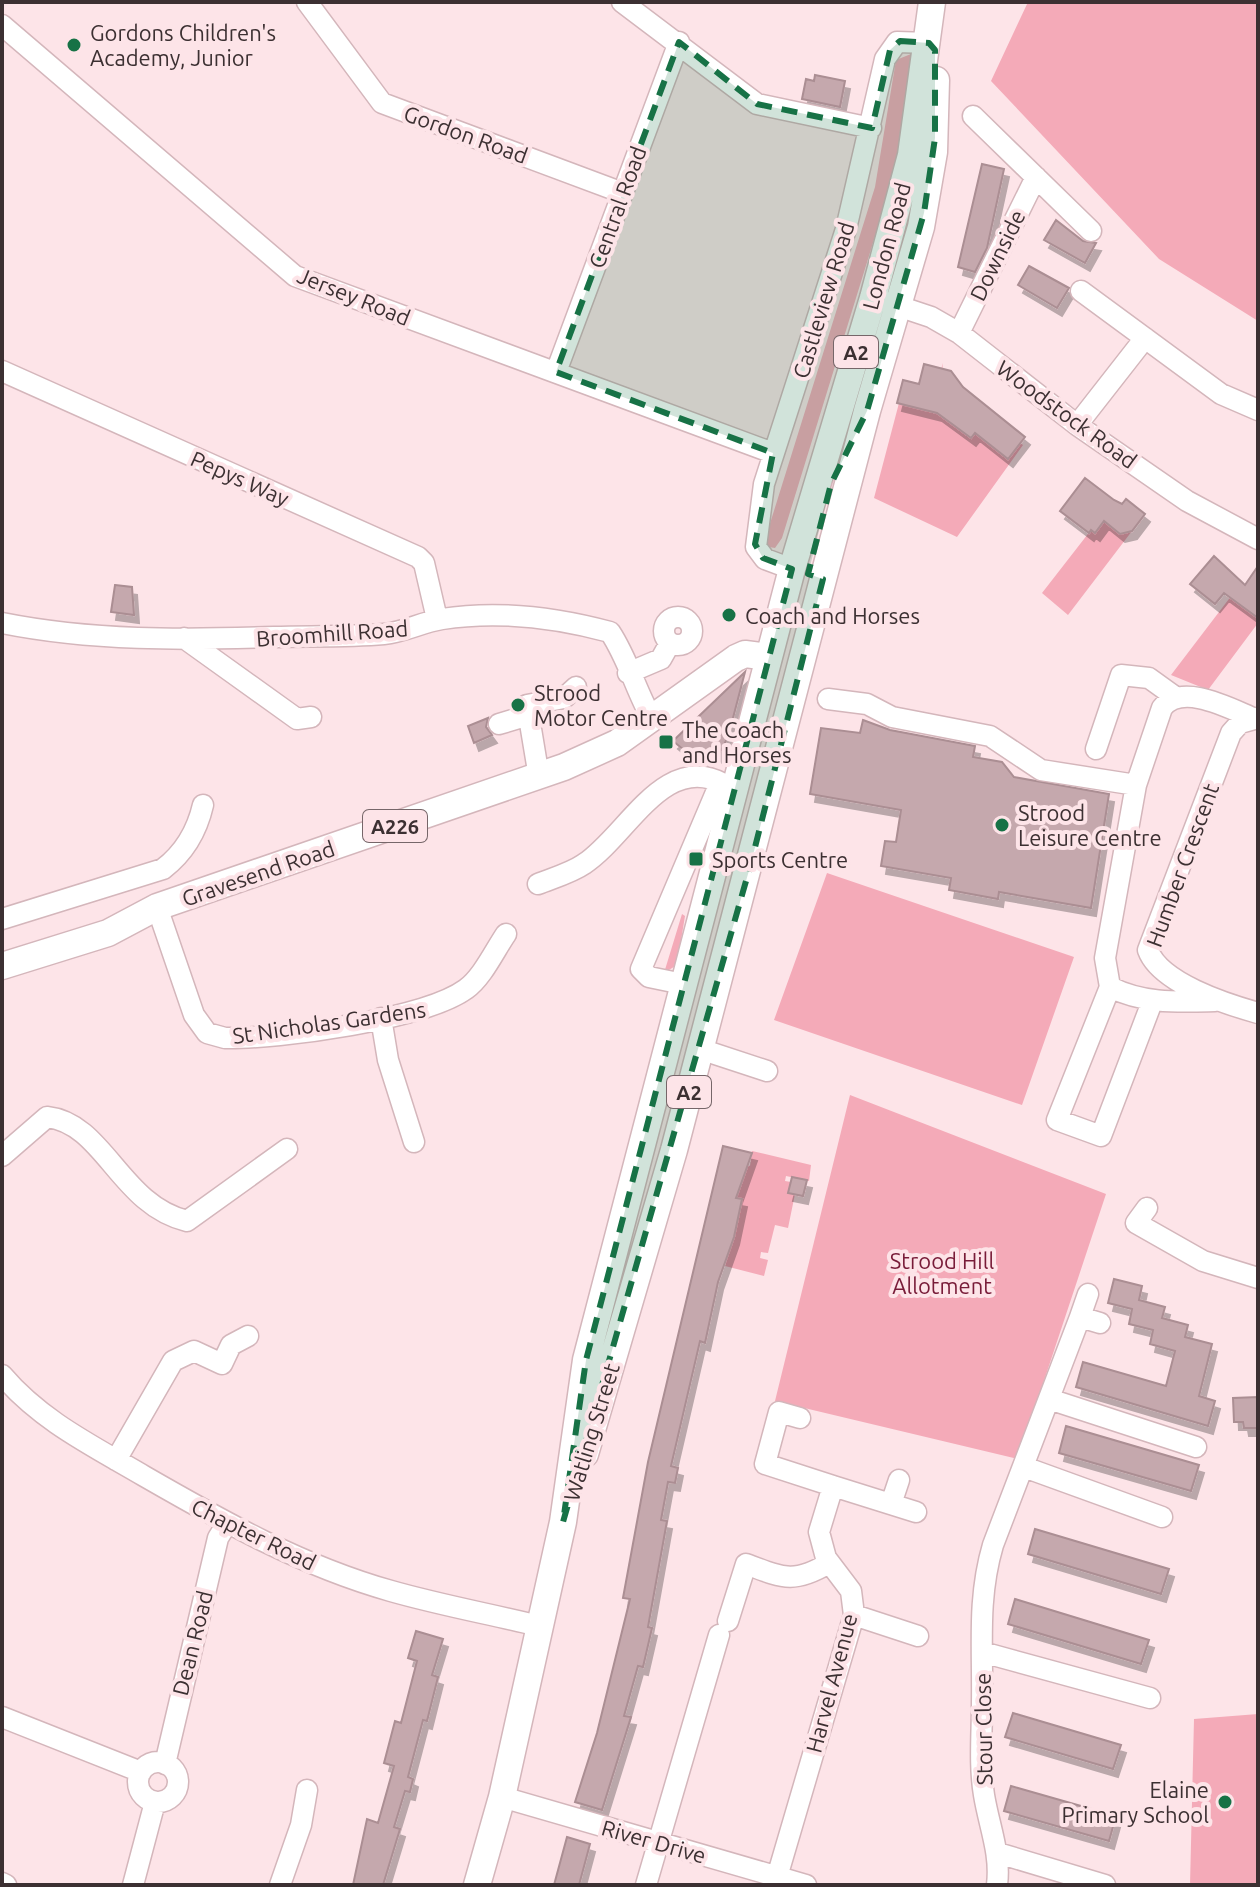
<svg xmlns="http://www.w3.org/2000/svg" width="1260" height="1887" font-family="Ubuntu,sans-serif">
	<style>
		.green { fill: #f4aab8 }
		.building { fill: #c5a8ad; stroke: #ab8e93; stroke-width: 2; filter: url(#shadow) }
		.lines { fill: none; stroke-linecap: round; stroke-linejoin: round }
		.minor-casing { stroke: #d4b6bb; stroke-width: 23 }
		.major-casing { stroke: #d4b6bb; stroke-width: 29 }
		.minor { stroke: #fff; stroke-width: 20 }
		.major { stroke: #fff; stroke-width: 26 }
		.marked { fill: #177246; fill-opacity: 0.2; stroke: #177246; stroke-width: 6; stroke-dasharray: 16 10; stroke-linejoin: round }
		.poi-dot { fill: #177246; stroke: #fde4e8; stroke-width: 3 }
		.labels { text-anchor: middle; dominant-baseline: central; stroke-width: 8; stroke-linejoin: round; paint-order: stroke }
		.shield { fill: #fde4e8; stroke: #766669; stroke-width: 2 }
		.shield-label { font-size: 20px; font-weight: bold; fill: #3c3032 }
		.poi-label { font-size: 22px; fill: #3c3032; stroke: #fde4e8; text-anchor: start }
		.street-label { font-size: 22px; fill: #3c3032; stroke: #fde4e8 }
		.park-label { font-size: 22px; fill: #781b38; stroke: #fde4e8 }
	</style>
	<defs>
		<filter id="shadow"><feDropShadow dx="5" dy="8" stdDeviation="0" flood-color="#0004"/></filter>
	</defs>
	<rect width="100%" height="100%" fill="#fde4e8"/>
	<path class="green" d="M1028,2H1258V321L1159,259L991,81Z
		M911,54L897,165L782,538L775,548L763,546L875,187L896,60Z
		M943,363L942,371L971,438L975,433L1008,458L1020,443L1023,445L957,537L874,498L899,403L928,410Z
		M1105,520L1123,534L1132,531L1068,615L1042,593L1091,530L1095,533Z
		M1235,591L1258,618V623L1208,690L1171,675Z
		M827,873L1074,957L1022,1105L774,1020Z
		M682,914L685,916L677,965L664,973Z
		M850,1095L1106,1194L1018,1459L775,1401Z
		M752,1151L811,1165L809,1181L786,1176L785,1181L791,1182L789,1193L795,1194L788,1228L775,1225L768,1253L761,1252L760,1258L768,1260L764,1276L725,1266L728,1255L721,1253L742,1199L733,1197L741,1165L750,1166Z
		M1258,1714V1885H1190L1194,1719Z"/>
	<path class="building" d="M815,75L845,81L840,107L802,99L806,79L814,81Z
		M982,164L1004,169L987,248L975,272L958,267Z
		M1056,220L1083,241L1096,243L1085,263L1044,240Z
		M1029,266L1069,288L1057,308L1018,285Z
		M924,364L951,371L963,387L1025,437L1008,459L975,433L971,438L937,413L897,403L903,380L919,384Z
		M1085,478L1114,500L1122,504L1126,499L1145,514L1132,531L1120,534L1104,521L1095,533L1091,530L1089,533L1060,511Z
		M1214,556L1245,585L1258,566V618L1224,593L1215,604L1190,584Z
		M115,585L132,587L134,615L111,612Z
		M745,672L728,737L718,756L715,752L701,764L673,741Z
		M488,718L486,727L492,735L474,743L468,726Z
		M863,720L890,730L975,746L973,757L1002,762L1014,777L1109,794L1091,908L999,892L998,899L949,890L951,878L881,866L885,841L896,842L901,810L810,794L821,728L860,733Z
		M723,1146L752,1153L736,1198L742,1199L734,1237L718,1282L705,1343L700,1341L671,1466L678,1468L675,1483L668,1482L661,1520L667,1521L648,1627L652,1628L643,1667L638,1666L624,1716L631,1717L602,1810L575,1802L597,1733L630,1599L623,1598L648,1462Z
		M792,1177L807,1180L803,1196L788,1193Z
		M1114,1279L1142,1286L1139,1300L1165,1307L1162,1318L1188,1325L1185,1337L1212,1344L1199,1396L1215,1401L1208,1426L1076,1387L1083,1362L1166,1386L1175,1351L1150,1344L1153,1330L1129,1324L1132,1309L1108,1303Z
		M1258,1397V1428H1244L1243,1422H1234L1233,1398Z
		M1066,1426L1199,1465L1191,1491L1059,1453Z
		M1035,1529L1169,1569L1161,1594L1028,1554Z
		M1015,1599L1149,1640L1141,1664L1008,1624Z
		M416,1631L443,1639L432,1675L438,1677L427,1721L423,1720L408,1777L413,1779L410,1792L405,1791L394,1827L400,1829L383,1885H353L367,1819L378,1823L394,1766L384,1763L395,1721L401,1723L417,1661L408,1658Z
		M1013,1713L1121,1745L1113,1769L1005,1737Z
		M1011,1786L1116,1816L1109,1841L1004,1811Z
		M567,1837L590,1844L579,1885H554Z"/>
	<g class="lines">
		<defs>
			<path id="minor" d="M307,2L382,103L623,193
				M622,2L757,104L871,128
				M2,25L295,276L773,453
				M973,116L1091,231
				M1081,291L1221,394L1258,410
				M886,302L931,317L959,333L1077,425L1187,501L1258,539
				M959,333L1036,177
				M2,371L418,557L424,563L437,619
				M556,372L679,42
				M1077,425L1145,338
				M792,569L765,559L756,547L764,484L846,229L885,59L897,42L929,43
				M664 631a14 14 0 1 1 28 0a14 14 0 1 1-28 0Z
				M2,623C92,641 183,640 274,637C311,636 348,637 384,634C405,632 422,622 442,619C499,610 554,617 610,632C628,659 636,691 652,719
				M184,638L297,719L311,717
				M628,673L661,659L670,643
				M828,699L867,704L892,717L990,736L1041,770L1136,785
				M1258,718L1240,723L1231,733L1148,950C1160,983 1226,1004 1258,1013
				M499,724L529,715
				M1096,749L1121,675L1149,678L1174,696
				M539,777L527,705L564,698L576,687
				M538,884C553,878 571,873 584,864C627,836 664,751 724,784
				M157,907L194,1015L207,1033L225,1038C279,1039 425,1019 466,989C482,978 495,950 506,934
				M2,919L163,869C184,853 197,831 203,805
				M683,984L649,977L641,969L717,790L724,784L736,785
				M1110,987L1057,1120L1101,1136L1152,1002
				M1215,1001C1177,1002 1144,1004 1110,987L1105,958L1136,785L1162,708C1181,682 1229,708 1253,718
				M381,1018L388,1060L414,1142
				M700,1049L767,1071
				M2,1156L47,1117C104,1123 120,1205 187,1221L287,1149
				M1147,1208L1136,1223L1203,1261L1258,1278
				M1080,1317L1088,1294
				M2,1375C41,1421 93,1446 144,1476C224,1522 302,1566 391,1591C440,1605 490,1614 539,1626
				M1049,1399L1196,1447
				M800,1418L779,1412L765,1464L833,1486
				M116,1460L173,1361L194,1351L222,1364L231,1345L248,1336
				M1024,1467L1162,1517
				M891,1504L899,1480
				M854,1615L918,1636
				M728,1621L746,1564C783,1578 794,1584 829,1563
				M982,1652L1150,1698
				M2,1717L141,1772
				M138 1782a20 20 0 1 1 40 0a20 20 0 1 1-40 0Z
				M165,1764L218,1538L226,1525
				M502,1797L806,1885
				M998,1853L1105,1885
				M777,1877L854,1615L851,1591L826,1558L819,1532L833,1486L916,1512
				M2,1883L6,1885
				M133,1885L155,1802
				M280,1885L301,1825L307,1790
				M646,1885L719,1635
				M997,1885C1001,1853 989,1826 984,1795C979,1765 982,1734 982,1703C983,1648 977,1599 993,1545L1080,1317L1100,1323"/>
			<path id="major" d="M2,966L108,933L157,907L564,767L617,743L736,658L745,654L769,657
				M585,1454L674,1150L867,411L921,227L934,152L936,80
				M477,1885L502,1797L563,1522L586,1360L792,569L873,298L911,155L932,2"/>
		</defs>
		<use href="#minor" class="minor-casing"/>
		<use href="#major" class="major-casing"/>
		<use href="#minor" class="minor"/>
		<use href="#major" class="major"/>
	</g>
	<path class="marked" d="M900,41L929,43L935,50V138L924,213L867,411L831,484L808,574L823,579L750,867L563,1522L586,1360L792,569L763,558L755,544L773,453L556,372L679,42L757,104L872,128L890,50Z"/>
	<g class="poi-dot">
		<circle cx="74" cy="45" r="8"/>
		<circle cx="729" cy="615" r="8"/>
		<circle cx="518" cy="705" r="8"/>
		<rect x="658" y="734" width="16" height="16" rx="4"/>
		<circle cx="1002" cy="825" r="8"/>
		<rect x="688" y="851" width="16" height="16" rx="4"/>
		<circle cx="1225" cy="1802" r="8"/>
	</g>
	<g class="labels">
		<g class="shield">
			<rect x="834" y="336" width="44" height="32" rx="6"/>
			<rect x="363" y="810" width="64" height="32" rx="6"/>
			<rect x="667" y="1076" width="44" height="32" rx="6"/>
		</g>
		<g class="shield-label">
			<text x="856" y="352">A2</text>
			<text x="395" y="826">A226</text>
			<text x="689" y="1092">A2</text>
		</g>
		<g class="poi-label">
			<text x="90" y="32">Gordons Children's<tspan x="90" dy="25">Academy, Junior</tspan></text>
			<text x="745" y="615">Coach and Horses</text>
			<text x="534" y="692">Strood<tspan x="534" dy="25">Motor Centre</tspan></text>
			<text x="682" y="729">The Coach<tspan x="682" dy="25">and Horses</tspan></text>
			<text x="1018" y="812">Strood<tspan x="1018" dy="25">Leisure Centre</tspan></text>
			<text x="712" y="859">Sports Centre</text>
			<text x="1209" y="1789" text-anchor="end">Elaine<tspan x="1209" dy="25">Primary School</tspan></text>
		</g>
		<g class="street-label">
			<text transform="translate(466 134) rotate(20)">Gordon Road</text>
			<text transform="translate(617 207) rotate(-70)">Central Road</text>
			<text transform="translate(886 246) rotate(-75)">London Road</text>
			<text transform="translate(997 255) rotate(-64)">Downside</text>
			<text transform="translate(354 296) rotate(22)">Jersey Road</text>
			<text transform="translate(823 300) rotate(-73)">Castleview Road</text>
			<text transform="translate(1067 414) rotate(36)">Woodstock Road</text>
			<text transform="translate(240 478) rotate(24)">Pepys Way</text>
			<text transform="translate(332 633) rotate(-4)">Broomhill Road</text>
			<text transform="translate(1182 865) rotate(-70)">Humber Crescent</text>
			<text transform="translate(258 873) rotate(-19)">Gravesend Road</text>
			<text transform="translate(329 1022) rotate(-8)">St Nicholas Gardens</text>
			<text transform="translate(591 1432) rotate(-73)">Watling Street</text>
			<text transform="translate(254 1534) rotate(26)">Chapter Road</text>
			<text transform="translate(192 1643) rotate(-76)">Dean Road</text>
			<text transform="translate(831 1683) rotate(-75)">Harvel Avenue</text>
			<text transform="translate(983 1729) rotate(-91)">Stour Close</text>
			<text transform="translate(654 1841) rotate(16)">River Drive</text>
		</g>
		<g class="park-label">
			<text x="942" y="1260">Strood Hill<tspan x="942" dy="25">Allotment</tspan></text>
		</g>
	</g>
	<rect width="1260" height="1887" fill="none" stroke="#3c3032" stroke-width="8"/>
</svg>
